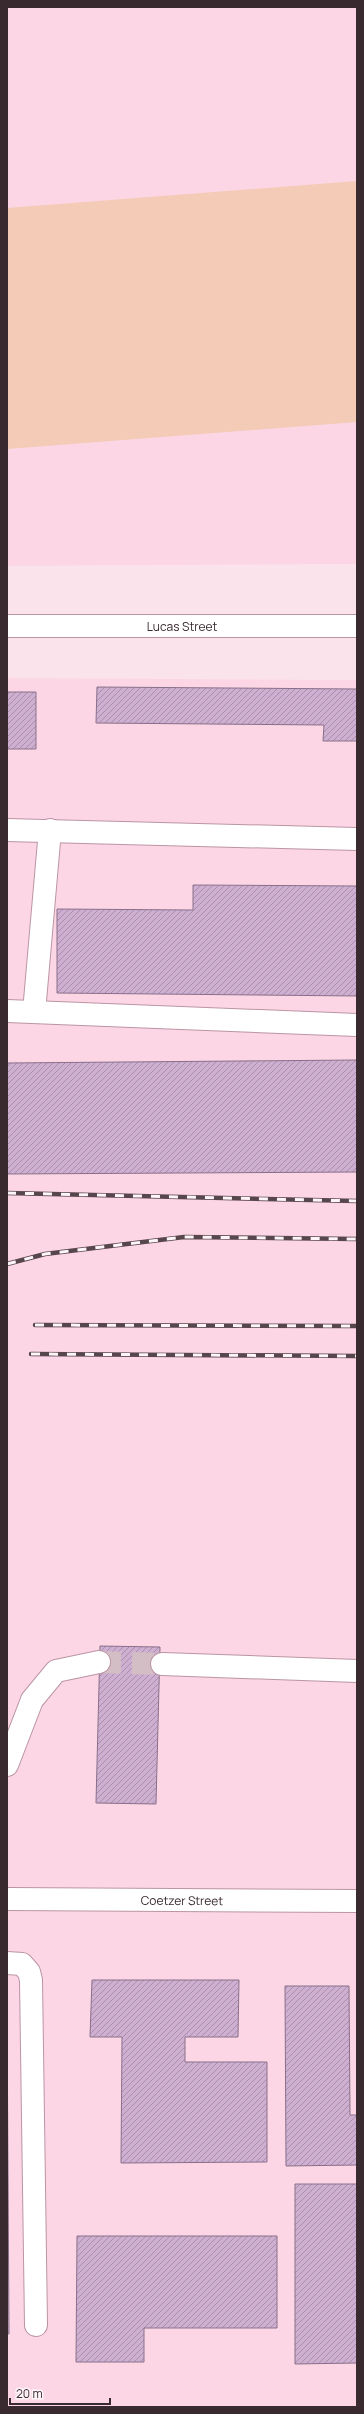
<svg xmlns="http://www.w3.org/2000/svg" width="364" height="2414" font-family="Manrope,sans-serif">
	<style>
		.built { fill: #fcd6e5 }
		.green { fill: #f3cbb6 }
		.building { fill: url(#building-hatch); stroke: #88708a }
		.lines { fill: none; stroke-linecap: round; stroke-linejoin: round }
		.minor-tunnel { stroke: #d4bec6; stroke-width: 22; stroke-dasharray: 22 11; stroke-linecap: butt }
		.minor-casing { stroke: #bb95a4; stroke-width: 24 }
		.minor { stroke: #fff; stroke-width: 22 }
		.rail-casing { stroke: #57474d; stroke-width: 4.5 }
		.rail { stroke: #fef5f8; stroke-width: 3; stroke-dasharray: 9; stroke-linecap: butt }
		.labels { text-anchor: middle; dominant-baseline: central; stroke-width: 3; stroke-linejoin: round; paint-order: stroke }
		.street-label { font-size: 12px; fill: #392a30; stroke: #fef5f8 }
	</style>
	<defs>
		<pattern id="building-hatch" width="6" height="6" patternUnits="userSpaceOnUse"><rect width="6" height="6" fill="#cfafd1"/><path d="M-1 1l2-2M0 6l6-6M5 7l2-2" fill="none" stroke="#a98faa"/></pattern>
	</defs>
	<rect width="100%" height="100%" fill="#fbe3ec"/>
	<path class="built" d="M7,7H357V564L7,566Z
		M7,678L357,680V2407H7Z"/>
	<path class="green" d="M357,181V422L7,449V208Z"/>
	<path class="building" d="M97,687L357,689V741H323L324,725L96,723Z
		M7,692H36V749H7Z
		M193,885L357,886V996L57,993V909L193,910Z
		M357,1060V1172L7,1174V1063Z
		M100,1646L160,1647L156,1804L96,1803Z
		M92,1980H239L238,2037H185V2062H267V2162L121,2163L122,2037H90Z
		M285,1986H349L350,2115H357V2165L286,2166Z
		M7,2007L9,2334H7Z
		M295,2184H357V2363L295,2364Z
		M77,2236H277V2328H144V2362H76Z"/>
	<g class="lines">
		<path class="minor-tunnel" d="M99,1662L162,1664"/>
		<defs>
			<g id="minor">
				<path id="s1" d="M7,626H357"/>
				<path d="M7,830L357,839"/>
				<path d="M7,1011L357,1025"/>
				<path d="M34,1012L50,830"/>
				<path d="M162,1664L357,1671"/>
				<path d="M7,1765L32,1700L56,1671L99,1662"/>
				<path id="s2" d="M7,1899L357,1901"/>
				<path d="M7,1963L22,1964L29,1972L31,1980L36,2325"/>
			</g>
		</defs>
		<use href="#minor" class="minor-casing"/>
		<use href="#minor" class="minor"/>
		<defs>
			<path id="rail" d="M7,1193L357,1201
				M7,1264L45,1254L184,1237L357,1239
				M35,1325L357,1326
				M31,1354L357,1356"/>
		</defs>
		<use href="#rail" class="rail-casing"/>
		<use href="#rail" class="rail"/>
	</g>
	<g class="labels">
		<g class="street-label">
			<text stroke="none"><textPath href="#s1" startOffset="175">Lucas Street</textPath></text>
			<text stroke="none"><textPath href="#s2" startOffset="175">Coetzer Street</textPath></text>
		</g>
	</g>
	<rect width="364" height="2414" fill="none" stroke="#392a30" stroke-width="16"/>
	<path d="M10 2398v6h100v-6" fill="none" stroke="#392a30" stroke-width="2"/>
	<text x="16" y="2398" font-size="12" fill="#392a30" stroke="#fef5f8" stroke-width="3" paint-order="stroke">20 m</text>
</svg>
